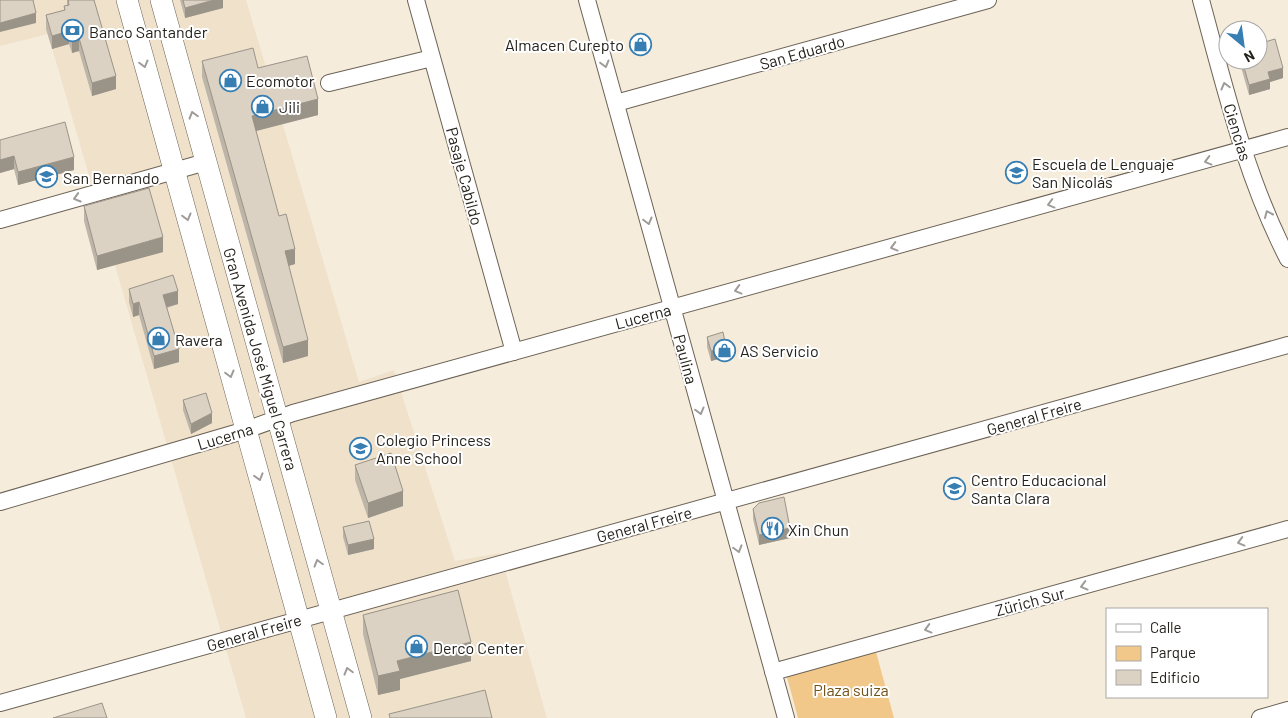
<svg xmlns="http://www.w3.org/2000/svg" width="1288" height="718" font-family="Barlow,sans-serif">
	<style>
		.built { fill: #f0e1cb }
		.green { fill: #f1c88a }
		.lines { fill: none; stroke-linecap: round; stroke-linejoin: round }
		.minor-casing { stroke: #6c6356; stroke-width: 18 }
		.major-casing { stroke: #6c6356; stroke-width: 22 }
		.minor { stroke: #fff; stroke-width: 16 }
		.major { stroke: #fff; stroke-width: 21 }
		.wall { fill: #bdb5a8 }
		.shaded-wall { fill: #9a9388 }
		.building { fill: #dcd2c3; stroke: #9a9388 }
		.oneway { stroke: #9d9c99 }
		.labels { text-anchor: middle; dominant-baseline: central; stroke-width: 4; stroke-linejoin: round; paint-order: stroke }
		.poi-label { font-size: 16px; fill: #25221c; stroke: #fff; text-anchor: start }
		.street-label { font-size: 16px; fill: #25221c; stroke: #fff }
		.park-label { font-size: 16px; fill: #725117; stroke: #fff }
	</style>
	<rect width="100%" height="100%" fill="#f6ecdc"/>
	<path class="built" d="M0,0H246L359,382L394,370L455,561L500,553L547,718H246L48,34L0,46Z"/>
	<path class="green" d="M876,652L894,718H798L787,677Z"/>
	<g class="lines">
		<defs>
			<path id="minor" d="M416,0L514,352
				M587,0L786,718
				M1201,0C1225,88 1246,178 1288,259
				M329,83L432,58
				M616,103L988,0
				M0,220L206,162
				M0,502L246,430L293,413L1288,137
				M773,672L1288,529
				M0,703L1288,345
				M1260,718L1288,710"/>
			<path id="major" d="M127,0L326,718
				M161,0L361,718"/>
		</defs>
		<use href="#minor" class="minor-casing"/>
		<use href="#major" class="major-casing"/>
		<use href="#minor" class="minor"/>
		<use href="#major" class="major"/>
	</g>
	<path class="wall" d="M67,0H94L116,89L92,96L79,51L72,53L69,44L52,49L46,29V15L64,10V6H67Z
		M180,0H223V8L185,18Z
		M1239,60H1258L1283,78L1270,82V89L1249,95Z
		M202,61L258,68L318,115L256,131L279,216L295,264L288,266L308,356L283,363L202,77Z
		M0,140L74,170L18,185L14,169L0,173Z
		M84,206L163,252L97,270L84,221Z
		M129,289L178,304L167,308L179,362L154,369L139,315L133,317L129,302Z
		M707,337L726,357L711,361L707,347Z
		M183,400L212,423L191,434L183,410Z
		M355,465L403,506L368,518L355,480Z
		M753,509L790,538L759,545L753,519Z
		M343,527L374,549L348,555L343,537Z
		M363,615L471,661L400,679V690L378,695L363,634Z"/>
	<path class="shaded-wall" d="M214,0H223V8L185,18V8Z
		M36,13V23L0,32V23Z
		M69,31V44L52,49V36Z
		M79,38V51L72,53V39Z
		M1283,68V78L1270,82V89L1249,95V85L1268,72Z
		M116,76V89L92,96V83Z
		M318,99V115L252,132V116Z
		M14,156V169L0,173V160Z
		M74,157V170L18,185V172Z
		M163,237V252L97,270V256Z
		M295,249V264L285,267V251Z
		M178,291V304L163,308V295Z
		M139,302V315L133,317V304Z
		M308,340V356L283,363V347Z
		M726,347V357L711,361V351Z
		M179,349V362L154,369V356Z
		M212,413V423L191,434V424Z
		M403,491V506L368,518V503Z
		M790,528V538L759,545V535Z
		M374,539V549L348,555V545Z
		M471,642V661L400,679V690L378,695V676L397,661Z"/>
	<path class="building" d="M0,0H33L36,13L0,23Z
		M68,0H94L116,76L92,83L79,38L72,39L69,31L52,36L46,15L65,10L64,6L69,5Z
		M183,0H214L185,8Z
		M1275,39L1283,68L1268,72L1270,79L1249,85L1242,60H1258V44Z
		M253,48L258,68L307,56L318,99L252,116L279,216L286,214L295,249L285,251L308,340L283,347L202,61Z
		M65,122L74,157L18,172L14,156L0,160V140Z
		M149,188L163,237L97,256L84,206Z
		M173,275L178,291L163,295L179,349L154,356L139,302L133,304L129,289Z
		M723,332L726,347L711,351L707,337Z
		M206,393L212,413L191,424L183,400Z
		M391,453L403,491L368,503L355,465Z
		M784,497L790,528L759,535L753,509L759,503Z
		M369,521L374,539L348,545L343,527Z
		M458,590L471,642L397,661L400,671L378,676L363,615Z
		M485,690L492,718H390L389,714Z
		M102,703L107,718H53Z"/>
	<defs><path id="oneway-chevron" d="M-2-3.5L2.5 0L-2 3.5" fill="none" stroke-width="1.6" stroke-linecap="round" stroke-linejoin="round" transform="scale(1.25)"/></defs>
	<g class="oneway">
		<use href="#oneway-chevron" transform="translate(144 64) rotate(75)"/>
		<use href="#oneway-chevron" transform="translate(605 64) rotate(75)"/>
		<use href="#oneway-chevron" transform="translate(1225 86) rotate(-105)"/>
		<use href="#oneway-chevron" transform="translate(193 115) rotate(-106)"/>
		<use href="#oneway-chevron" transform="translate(1208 161) rotate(165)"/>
		<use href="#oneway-chevron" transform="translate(77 198) rotate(164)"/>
		<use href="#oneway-chevron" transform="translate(1051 204) rotate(165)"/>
		<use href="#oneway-chevron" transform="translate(1268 214) rotate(-114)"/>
		<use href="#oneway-chevron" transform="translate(187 217) rotate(75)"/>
		<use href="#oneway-chevron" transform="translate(648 221) rotate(75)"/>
		<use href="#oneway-chevron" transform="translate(894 247) rotate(165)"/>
		<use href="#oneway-chevron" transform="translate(738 290) rotate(165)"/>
		<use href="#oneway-chevron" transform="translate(230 374) rotate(75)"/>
		<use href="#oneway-chevron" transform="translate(700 411) rotate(75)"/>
		<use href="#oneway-chevron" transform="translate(259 477) rotate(74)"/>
		<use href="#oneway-chevron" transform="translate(1241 542) rotate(165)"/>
		<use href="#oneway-chevron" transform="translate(738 549) rotate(74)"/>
		<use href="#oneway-chevron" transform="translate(318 563) rotate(-106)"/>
		<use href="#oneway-chevron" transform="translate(1084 586) rotate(165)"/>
		<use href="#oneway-chevron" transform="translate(928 629) rotate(165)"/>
		<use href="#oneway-chevron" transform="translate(348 671) rotate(-106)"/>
	</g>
	<defs>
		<symbol id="bank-ring" viewBox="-11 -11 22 22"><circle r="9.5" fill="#fff" stroke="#377eb3" stroke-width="1.5"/><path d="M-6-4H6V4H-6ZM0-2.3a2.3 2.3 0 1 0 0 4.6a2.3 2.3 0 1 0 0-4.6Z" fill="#377eb3"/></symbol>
		<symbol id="shop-ring" viewBox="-11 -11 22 22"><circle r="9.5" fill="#fff" stroke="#377eb3" stroke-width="1.5"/><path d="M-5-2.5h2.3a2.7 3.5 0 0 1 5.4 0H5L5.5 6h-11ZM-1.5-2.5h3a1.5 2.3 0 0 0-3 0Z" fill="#377eb3"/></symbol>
		<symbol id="school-ring" viewBox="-11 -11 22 22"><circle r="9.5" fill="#fff" stroke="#377eb3" stroke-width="1.5"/><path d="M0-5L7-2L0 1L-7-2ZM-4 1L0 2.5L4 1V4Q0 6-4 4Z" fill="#377eb3"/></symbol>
		<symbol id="restaurant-ring" viewBox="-11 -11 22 22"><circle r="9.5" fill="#fff" stroke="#377eb3" stroke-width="1.5"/><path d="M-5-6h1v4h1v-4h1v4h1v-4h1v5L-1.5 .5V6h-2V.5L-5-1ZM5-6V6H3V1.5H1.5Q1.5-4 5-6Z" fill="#377eb3"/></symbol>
	</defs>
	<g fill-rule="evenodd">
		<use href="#bank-ring" x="60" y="18" width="25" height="25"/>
		<use href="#shop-ring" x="628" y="32" width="25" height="25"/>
		<use href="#shop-ring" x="218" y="68" width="25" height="25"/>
		<use href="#shop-ring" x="250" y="94" width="25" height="25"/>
		<use href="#school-ring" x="1004" y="160" width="25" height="25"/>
		<use href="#school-ring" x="34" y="164" width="25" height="25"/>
		<use href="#shop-ring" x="146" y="326" width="25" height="25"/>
		<use href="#shop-ring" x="712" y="338" width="25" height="25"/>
		<use href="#school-ring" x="348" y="436" width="25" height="25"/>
		<use href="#school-ring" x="942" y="476" width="25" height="25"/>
		<use href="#restaurant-ring" x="760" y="516" width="25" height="25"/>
		<use href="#shop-ring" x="404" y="634" width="25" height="25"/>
	</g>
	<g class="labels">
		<g class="poi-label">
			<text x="89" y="31">Banco Santander</text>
			<text x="624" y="44" text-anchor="end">Almacen Curepto</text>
			<text x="246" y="80">Ecomotor</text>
			<text x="279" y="106">Jili</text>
			<text x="1032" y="163">Escuela de Lenguaje<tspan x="1032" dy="18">San Nicolás</tspan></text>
			<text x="63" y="177">San Bernando</text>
			<text x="175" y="339">Ravera</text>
			<text x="740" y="350">AS Servicio</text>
			<text x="376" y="439">Colegio Princess<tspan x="376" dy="18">Anne School</tspan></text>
			<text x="971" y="479">Centro Educacional<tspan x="971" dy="18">Santa Clara</tspan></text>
			<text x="788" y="529">Xin Chun</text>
			<text x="433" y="647">Derco Center</text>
		</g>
		<g class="street-label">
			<text transform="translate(802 52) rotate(-16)">San Eduardo</text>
			<text transform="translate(1238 132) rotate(73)">Ciencias</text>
			<text transform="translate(465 176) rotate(75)">Pasaje Cabildo</text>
			<text transform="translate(643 316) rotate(-15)">Lucerna</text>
			<text transform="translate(261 359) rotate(74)">Gran Avenida José Miguel Carrera</text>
			<text transform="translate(686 359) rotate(75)">Paulina</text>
			<text transform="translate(1034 416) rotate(-16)">General Freire</text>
			<text transform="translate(225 436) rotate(-17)">Lucerna</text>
			<text transform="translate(644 524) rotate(-15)">General Freire</text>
			<text transform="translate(1030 601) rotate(-15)">Zürich Sur</text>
			<text transform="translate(254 632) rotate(-16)">General Freire</text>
		</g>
		<g class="park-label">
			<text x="851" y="689">Plaza suiza</text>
		</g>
	</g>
	<rect x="1106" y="608" width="162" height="90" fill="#ffffff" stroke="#a8a7a4"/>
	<rect x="1116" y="624" width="25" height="8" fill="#ffffff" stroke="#a8a7a4"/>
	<text x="1150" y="633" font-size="15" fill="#25221c">Calle</text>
	<rect x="1116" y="646" width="25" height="15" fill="#f1c88a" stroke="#a8a7a4"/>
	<text x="1150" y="658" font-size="15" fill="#25221c">Parque</text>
	<rect x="1116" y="670" width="25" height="15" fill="#dcd2c3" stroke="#a8a7a4"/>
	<text x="1150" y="683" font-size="15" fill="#25221c">Edificio</text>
	<g transform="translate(1243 45) rotate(151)"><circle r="24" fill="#ffffff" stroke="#a8a7a4"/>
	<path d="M0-4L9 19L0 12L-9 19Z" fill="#377eb3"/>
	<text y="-8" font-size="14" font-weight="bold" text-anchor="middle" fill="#25221c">N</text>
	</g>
</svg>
